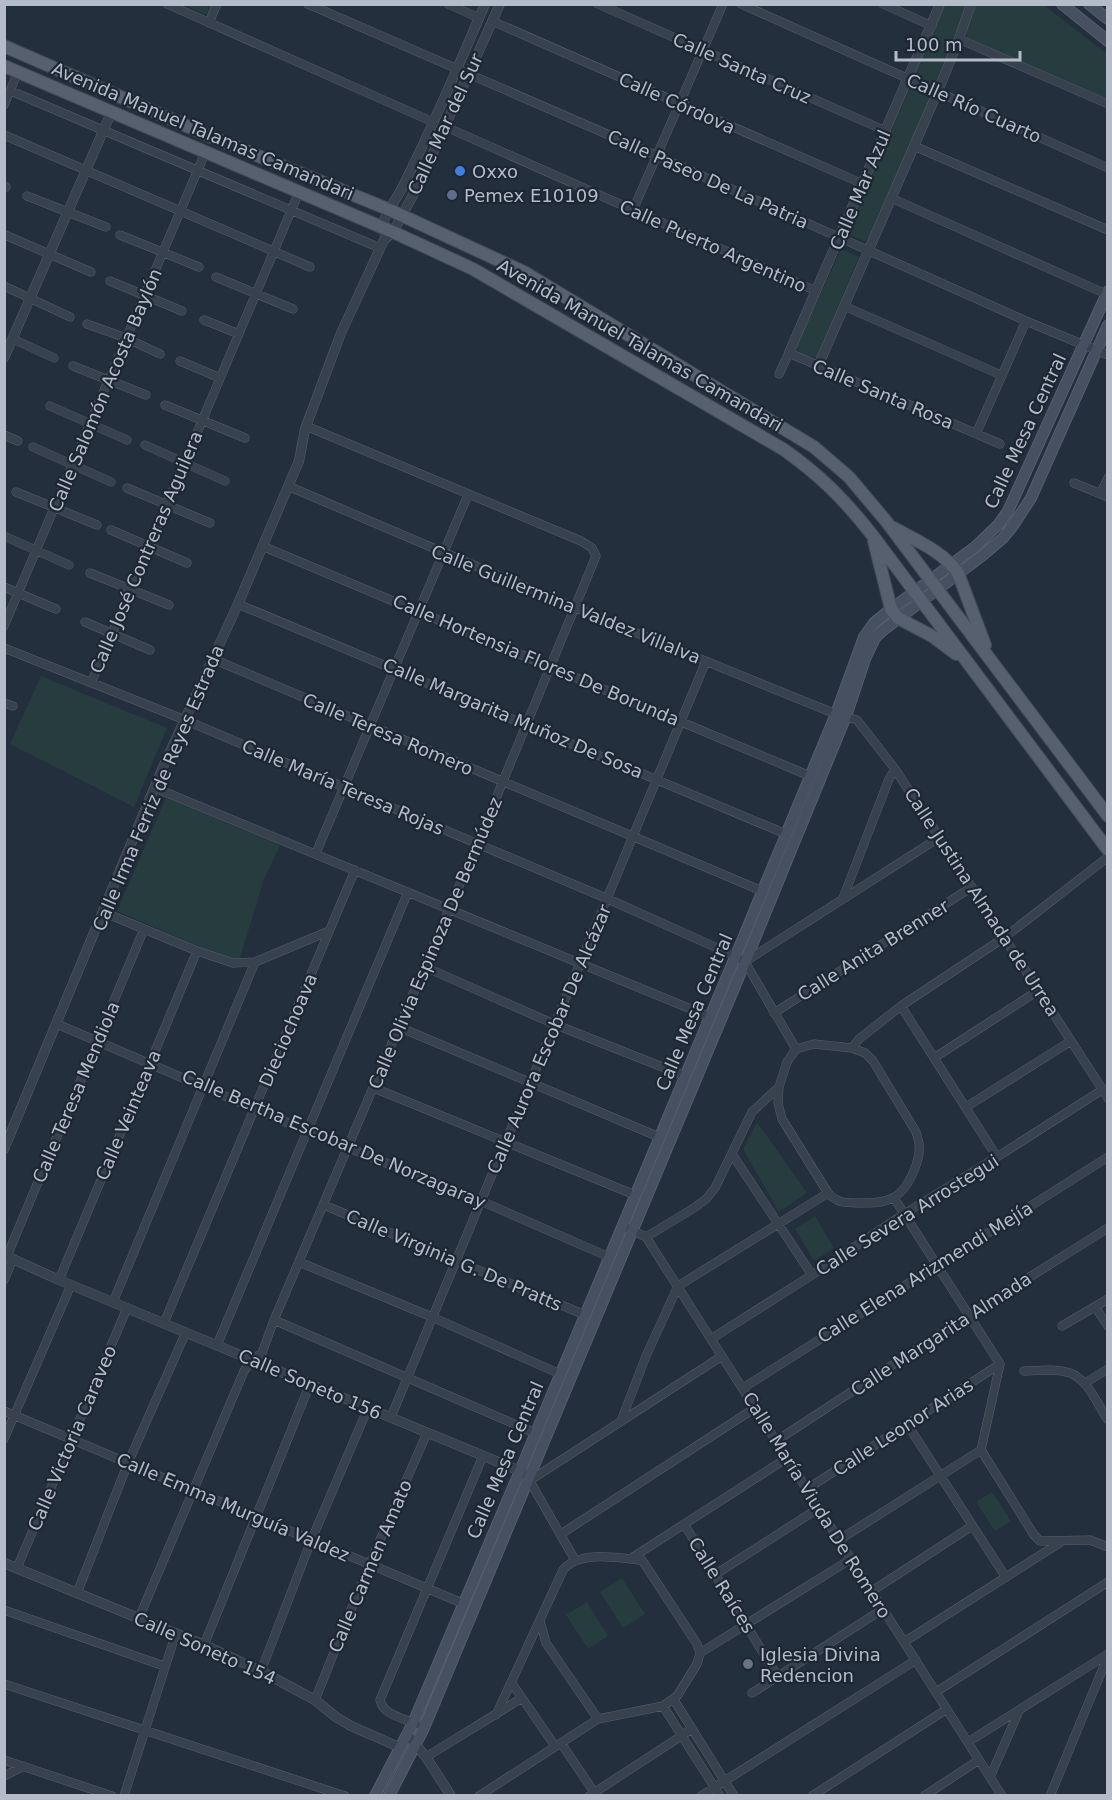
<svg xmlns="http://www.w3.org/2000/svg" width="1112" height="1800" font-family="'DejaVu Sans',sans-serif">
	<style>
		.green { fill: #263c3f }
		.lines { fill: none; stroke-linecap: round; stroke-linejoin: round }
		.minor-casing { stroke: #565f6c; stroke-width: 9 }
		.tertiary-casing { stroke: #565f6c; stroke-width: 10 }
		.secondary-casing { stroke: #565f6c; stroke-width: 12 }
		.primary-casing { stroke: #414a57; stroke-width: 14 }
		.minor { stroke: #38414e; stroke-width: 8 }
		.tertiary { stroke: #38414e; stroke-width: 9 }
		.secondary { stroke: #465061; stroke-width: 10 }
		.primary { stroke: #56606e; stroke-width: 12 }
		.shop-dot { fill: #3f7fe0; stroke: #1d2633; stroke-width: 2 }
		.service-dot { fill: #5c6f8a; stroke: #1d2633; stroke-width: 2 }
		.worship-dot { fill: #6b7280; stroke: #1d2633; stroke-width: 2 }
		.labels { text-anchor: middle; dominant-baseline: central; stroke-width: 4.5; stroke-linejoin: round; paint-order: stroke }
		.street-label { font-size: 18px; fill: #b4bcc9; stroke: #1d2633 }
		.poi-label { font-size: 18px; fill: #b4bcc9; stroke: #1d2633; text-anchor: start }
	</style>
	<rect width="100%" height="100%" fill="#242f3e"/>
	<path class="green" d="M184,5H214L209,16Z
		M944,5H967L941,77L935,84L914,77Z
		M975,5H1044L1107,54V99L967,38V27Z
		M910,88L928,93L930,100L869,237L865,241L850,235L849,226Z
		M841,249L859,257L817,357C809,358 800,355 796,348Z
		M41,676L167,728L134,807L10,744Z
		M166,798L280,845L264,879L240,958L228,959L117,911Z
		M757,1122L807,1193L779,1212L743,1149Z
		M815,1216L834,1248L814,1261L795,1229Z
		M992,1492L1011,1521L995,1531L976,1502Z
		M622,1578L645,1614L623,1628L600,1592Z
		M587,1602L608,1636L588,1649L566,1615Z"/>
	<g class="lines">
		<defs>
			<path id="minor" d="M167,4L433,122
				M308,4L655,155L1026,321L1108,355
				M448,4L479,18
				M598,4L886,131
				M741,4L1108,168
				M883,4L932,26
				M492,21L863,184
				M209,23L217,4
				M959,39L1108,104
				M11,91L380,248
				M4,105L18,72
				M446,127L816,291
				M4,135L310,267
				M914,146L1108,230
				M4,186L6,187
				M27,196L106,227
				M891,198L1106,294
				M633,210L723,4
				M5,235L91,272
				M120,235L199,267
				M216,277L293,309
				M110,281L182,311
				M4,286L70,317
				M844,306L1001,375
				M204,320L239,334
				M87,324L126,338L160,354
				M13,339L54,358
				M180,361L220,378
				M73,366L146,395
				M779,374L789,353L1000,444
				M165,405L245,438
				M50,406L127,440
				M976,434L1026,321
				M4,435L18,441
				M145,445L225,481
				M33,447L111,482
				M1074,483L1108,497
				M288,486C469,564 652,640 836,714L857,720L895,769L1108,1098
				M127,488L210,523
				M16,492L97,525
				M1100,494L1108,478
				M111,530L187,563
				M4,536L69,565
				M262,546L810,776
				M90,573L169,605
				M4,587L56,609
				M238,604L786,834
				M85,622L150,650
				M4,626L205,153
				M4,648L185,720L608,899L735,956L745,962L796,1049
				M213,659L762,891
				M91,683L299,192
				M4,703L13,706
				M155,788L710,1017
				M316,853L468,495
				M843,898L889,779L895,769
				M103,912L197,951L233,963L255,962L329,931
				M746,961L940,837
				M425,967L554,1024L685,1076
				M901,1006L997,1157
				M774,1013L972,887
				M57,1024L309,1132L481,1201L609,1257
				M399,1027L659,1137
				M796,1049L814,1044L852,1048L859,1039L901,1006L1005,937L1108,857
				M934,1058L1039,990
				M779,1087L778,1103L782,1119L828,1193C837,1203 845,1203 858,1203C889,1204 903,1199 915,1168C920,1155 921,1146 916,1132L873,1061L865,1053L852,1048
				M374,1088L635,1195
				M966,1107L1071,1041
				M732,1154L812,1275
				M894,1198L1000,1364L981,1450L1034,1535L1040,1541L1090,1540L1108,1547
				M324,1205L585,1315
				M628,1228L646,1237L1002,1796
				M646,1237L694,1208L706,1199L715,1188L752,1112L779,1087L787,1062L796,1049
				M7,1256L144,929
				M299,1262L432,1317L560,1374
				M4,1280L13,1259
				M59,1280L197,951
				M113,1302L255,962
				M1095,1307L1108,1326
				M274,1320L535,1433
				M164,1323L355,870
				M1062,1326L1108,1299
				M711,1339L812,1275L904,1214L997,1157L1102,1090
				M217,1345L408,892
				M1024,1371C1038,1371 1057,1368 1070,1373C1088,1379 1098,1406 1108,1420
				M1085,1383L1108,1369
				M743,1388L1108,1157
				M4,1411L462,1603
				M391,1417L706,661
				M621,1421L646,1356L678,1286L828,1193
				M907,1424L1005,1576
				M4,1439L71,1285
				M776,1441L969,1315L1108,1228
				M528,1478L575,1560
				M529,1481L722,1356
				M807,1489L1000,1364
				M684,1524L778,1677
				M561,1534L755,1408
				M839,1540L981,1450
				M630,1559L787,1458
				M17,1568L127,1308
				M716,1574L819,1508
				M872,1591L972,1526
				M77,1593L128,1463L186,1332
				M4,1610L164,1666
				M139,1618L244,1371L252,1360L262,1353L274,1320L477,844L596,556L592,548L581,541L306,426
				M540,1621L546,1643L598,1719
				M904,1642L1061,1542
				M204,1645L310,1384
				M261,1671L311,1541L368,1408
				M511,1682L555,1746
				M4,1684L345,1796
				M936,1692L1108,1582
				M752,1693L883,1609
				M315,1700L369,1565L427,1433
				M674,1700L734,1796
				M663,1706L720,1796
				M496,1715L563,1570C579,1550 619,1558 642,1560L697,1644L700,1653
				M416,1724C403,1718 383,1715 380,1700L483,1456
				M968,1742L1108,1654
				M561,1743L594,1792
				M426,1757L522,1698
				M4,1760L112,1796
				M4,1776L24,1766
				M990,1777L1019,1711
				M124,1796L176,1633
				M479,1796L598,1719L663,1706L677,1696L697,1664L700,1653L851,1559
				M589,1796L692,1729
				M701,1796L916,1660
				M812,1796L947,1709
				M924,1796L979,1760
				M1050,1796L1108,1656"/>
			<path id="tertiary" d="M383,231C381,218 395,201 401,190C432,129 458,67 485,4
				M789,353L940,4
				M4,358L111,113
				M818,366L938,91L959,39L971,4
				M4,1149L163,767L238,604L299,461L305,429L341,333L384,240L393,232L419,184L500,4
				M4,1255L59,1280L520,1471L524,1475
				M4,1563L204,1645L261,1671L315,1700L336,1717L351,1726L399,1747
				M407,1734L426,1757L451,1796"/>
			<path id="secondary" d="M1062,4L1108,41
				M1089,4L1108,19
				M375,1796L413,1723L520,1471L744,936L836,714L864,637L874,623L891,609L975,547L999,524L1008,511L1108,291
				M389,1796L424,1728L753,943L846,716L865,659L875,638L882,631L983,555L1003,538L1012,527L1031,498L1108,325"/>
			<path id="primary" d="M4,46L212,137L390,210L524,272L814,447L849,477L886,521L1108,816
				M4,66L393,232L473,269L783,449C820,475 845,500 873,536L1108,850
				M894,528C917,541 942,551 958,573L985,645
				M874,541L891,609L898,618L932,636L956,654"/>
		</defs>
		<use href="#minor" class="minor-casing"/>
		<use href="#tertiary" class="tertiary-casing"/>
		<use href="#secondary" class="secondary-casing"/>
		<use href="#primary" class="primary-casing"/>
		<use href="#minor" class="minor"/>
		<use href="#tertiary" class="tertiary"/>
		<use href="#secondary" class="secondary"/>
		<use href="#primary" class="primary"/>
	</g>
	<circle class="shop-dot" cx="460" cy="171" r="6"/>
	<circle class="service-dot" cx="452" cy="195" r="6"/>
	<circle class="worship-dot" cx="748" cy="1664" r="6"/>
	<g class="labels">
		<g class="street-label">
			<text transform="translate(742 68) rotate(24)">Calle Santa Cruz</text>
			<text transform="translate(677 103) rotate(24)">Calle Córdova</text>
			<text transform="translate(974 108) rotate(24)">Calle Río Cuarto</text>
			<text transform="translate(445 124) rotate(-65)">Calle Mar del Sur</text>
			<text transform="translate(203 131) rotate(23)">Avenida Manuel Talamas Camandari</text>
			<text transform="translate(708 179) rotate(24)">Calle Paseo De La Patria</text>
			<text transform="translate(860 190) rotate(-67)">Calle Mar Azul</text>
			<text transform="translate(713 246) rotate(24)">Calle Puerto Argentino</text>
			<text transform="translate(640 345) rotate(30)">Avenida Manuel Talamas Camandari</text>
			<text transform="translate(105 390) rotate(-67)">Calle Salomón Acosta Baylón</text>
			<text transform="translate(883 394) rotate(23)">Calle Santa Rosa</text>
			<text transform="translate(1025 431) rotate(-65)">Calle Mesa Central</text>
			<text transform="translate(146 552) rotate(-67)">Calle José Contreras Aguilera</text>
			<text transform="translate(566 604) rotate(22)">Calle Guillermina Valdez Villalva</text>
			<text transform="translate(536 660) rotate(23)">Calle Hortensia Flores De Borunda</text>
			<text transform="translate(513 718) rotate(23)">Calle Margarita Muñoz De Sosa</text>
			<text transform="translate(388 734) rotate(23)">Calle Teresa Romero</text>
			<text transform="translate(343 787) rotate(23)">Calle María Teresa Rojas</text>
			<text transform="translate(158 788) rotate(-67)">Calle Irma Ferriz de Reyes Estrada</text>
			<text transform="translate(982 902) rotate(57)">Calle Justina Almada de Urrea</text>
			<text transform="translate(435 943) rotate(-67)">Calle Olivia Espinoza De Bermúdez</text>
			<text transform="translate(873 950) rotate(-32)">Calle Anita Brenner</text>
			<text transform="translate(694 1012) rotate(-67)">Calle Mesa Central</text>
			<text transform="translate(288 1030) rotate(-67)">Dieciochoava</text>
			<text transform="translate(549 1039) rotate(-67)">Calle Aurora Escobar De Alcázar</text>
			<text transform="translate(76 1092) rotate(-67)">Calle Teresa Mendiola</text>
			<text transform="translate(128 1115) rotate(-67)">Calle Veinteava</text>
			<text transform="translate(334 1139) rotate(23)">Calle Bertha Escobar De Norzagaray</text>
			<text transform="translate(907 1215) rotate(-32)">Calle Severa Arrostegui</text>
			<text transform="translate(454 1260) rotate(23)">Calle Virginia G. De Pratts</text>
			<text transform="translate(925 1272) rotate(-32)">Calle Elena Arizmendi Mejía</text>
			<text transform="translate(941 1334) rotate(-33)">Calle Margarita Almada</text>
			<text transform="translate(310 1384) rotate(23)">Calle Soneto 156</text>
			<text transform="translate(903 1427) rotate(-33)">Calle Leonor Arias</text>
			<text transform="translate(72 1438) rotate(-67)">Calle Victoria Caraveo</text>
			<text transform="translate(505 1460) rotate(-67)">Calle Mesa Central</text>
			<text transform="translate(817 1505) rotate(58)">Calle María Viuda De Romero</text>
			<text transform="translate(233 1507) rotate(23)">Calle Emma Murguía Valdez</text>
			<text transform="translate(370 1566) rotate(-67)">Calle Carmen Amato</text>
			<text transform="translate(722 1585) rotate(58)">Calle Raíces</text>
			<text transform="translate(205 1648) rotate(24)">Calle Soneto 154</text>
		</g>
		<g class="poi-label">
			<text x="472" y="171">Oxxo</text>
			<text x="464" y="195">Pemex E10109</text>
			<text x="760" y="1654">Iglesia Divina<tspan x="760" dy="21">Redencion</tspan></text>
		</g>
	</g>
	<rect width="1112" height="1800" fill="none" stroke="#b4bcc9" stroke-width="12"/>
	<path d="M896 51v9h124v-9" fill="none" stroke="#b4bcc9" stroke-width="3"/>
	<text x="905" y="51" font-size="18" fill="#b4bcc9" stroke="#1d2633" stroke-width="4.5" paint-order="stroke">100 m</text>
</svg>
